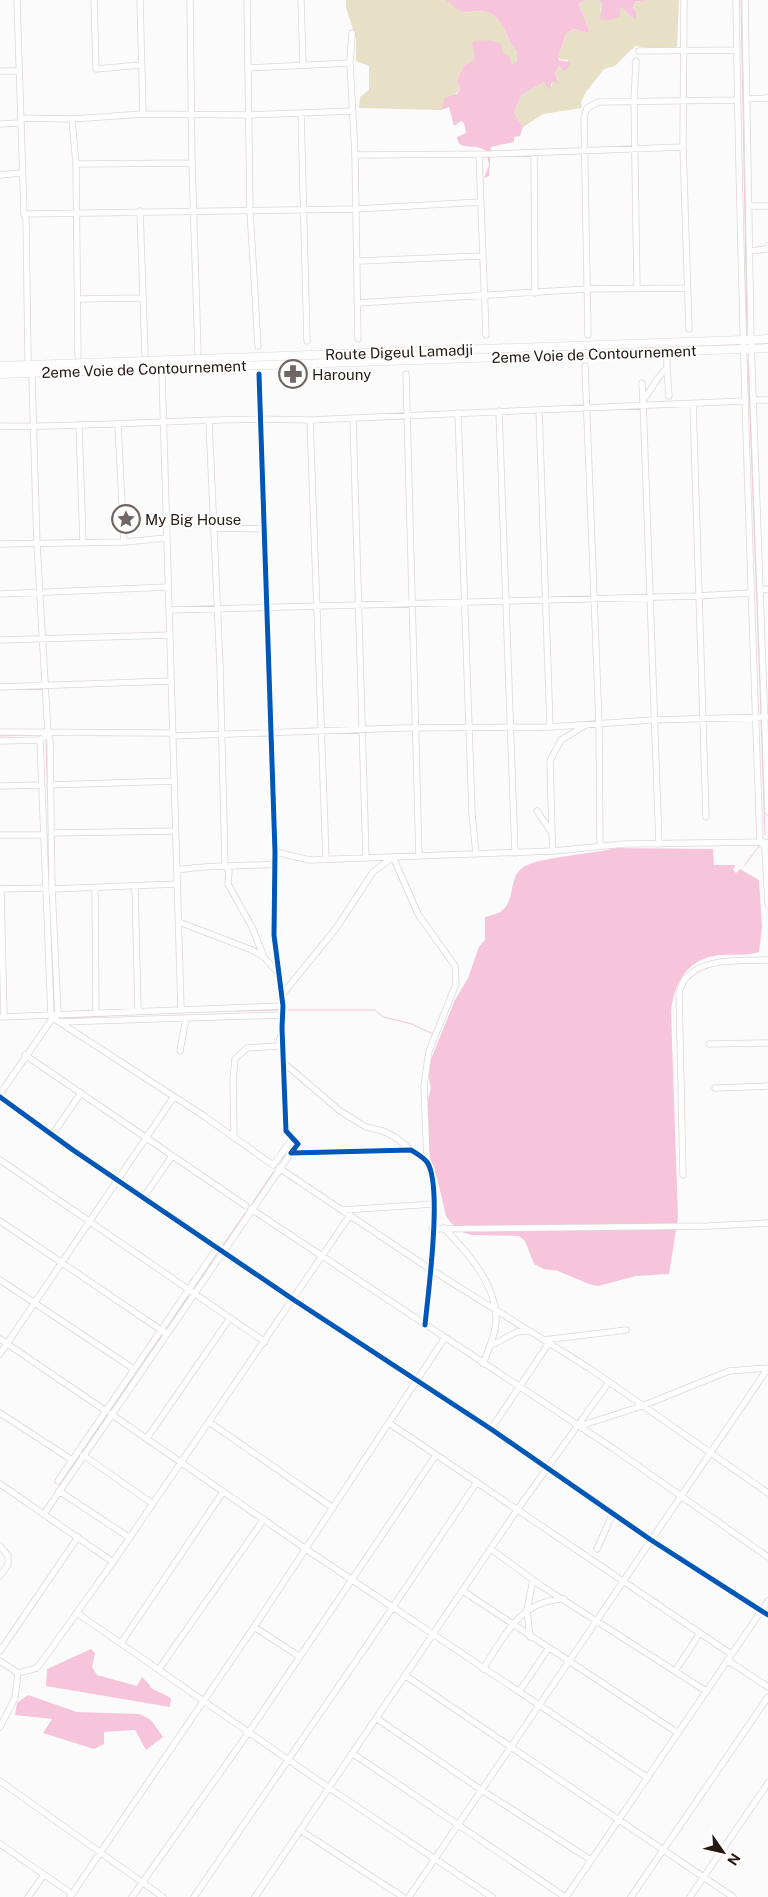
<svg xmlns="http://www.w3.org/2000/svg" width="768" height="1897" font-family="'Public Sans',sans-serif">
	<style>
		.green { fill: #e7dfc6 }
		.water { fill: #f6c5db }
		.lines { fill: none; stroke-linecap: round; stroke-linejoin: round }
		.stream { stroke: #f6c5db; stroke-width: 1 }
		.minor-casing { stroke: #ded7d5; stroke-width: 7 }
		.major-casing { stroke: #ded7d5; stroke-width: 9 }
		.minor { stroke: #fefefe; stroke-width: 5.5 }
		.major { stroke: #fefefe; stroke-width: 8 }
		.cycleway-casing { stroke: #fff; stroke-width: 8 }
		.cycleway { stroke: #0057b8; stroke-width: 5 }
		.labels { text-anchor: middle; dominant-baseline: central; stroke-width: 4; stroke-linejoin: round; paint-order: stroke }
		.street-label { font-size: 15px; fill: #251813; stroke: #fff }
		.poi-label { font-size: 15px; fill: #251813; stroke: #fff; text-anchor: start }
	</style>
	<rect width="100%" height="100%" fill="#fbfbfb"/>
	<path class="green" d="M346,0H443C452,1 456,9 463,12C469,14 477,10 483,11C505,15 505,39 517,52V62L512,64L510,57L472,44L475,59L463,66L457,81L460,89L441,110L359,108L360,97L369,90V66L356,61V39L346,7Z
		M585,0H599L602,3L600,11L620,16V7L636,20L633,9L636,1L647,3L644,0H679L677,47L652,48L635,46L615,66L604,69L586,92L581,102L582,108L543,114L523,127L514,113L521,95L544,82L552,87V81L558,80L555,73L559,66L565,72L568,60L559,59L558,57L566,34L573,29L590,33L579,4Z"/>
	<path class="water" d="M443,0H585L579,4L590,33L573,29L566,34L558,57L559,60L571,62L565,72L559,66L555,73L559,84L552,81L550,90L544,82L521,95L514,113L523,127L520,136L514,137V142L491,147L489,176L484,178L489,165L486,151C478,144 468,149 459,144L457,137L466,133L464,123L461,121L454,126L449,107L441,110L445,98L457,94L460,89L457,81L463,66L475,59L472,44L475,41C485,40 494,39 502,45V52L510,57L512,64L517,62V52C505,39 505,15 483,11C477,10 469,13 463,12C455,10 451,1 443,0Z
		M599,0H644L647,3L636,1L633,8L636,12V20L620,7V16C614,20 607,21 600,19L602,3Z
		M616,848L713,849L714,865H735L733,870L736,873L740,869L759,880L762,928L759,952C744,957 728,953 713,956C685,962 674,985 671,1011L678,1218L669,1274L636,1276L598,1286L589,1284L558,1271L544,1269L534,1264L525,1241L519,1236L471,1235L462,1232L451,1223L446,1216L438,1182L428,1153L427,1103L431,1088L427,1069L455,1000L468,978L479,947L485,940V917C490,915 499,914 503,910C515,899 509,878 522,868C536,857 595,854 616,848Z
		M91,1649L95,1653L92,1667L97,1675L137,1686L142,1677L149,1684L151,1688L171,1698L170,1707L46,1686L47,1669Z
		M28,1695L77,1712L140,1714L151,1720L163,1737L146,1750L135,1730L104,1732V1744L94,1749L43,1733L52,1719L15,1715L17,1703Z"/>
	<g class="lines">
		<path class="stream" d="M741,0L747,329
			M748,360L761,715
			M761,719L765,835
			M0,736L31,735
			M46,742L48,803
			M744,866L759,846
			M54,982L55,1011
			M288,1010H375L383,1017L412,1024L433,1034
			M237,1011L279,1010
			M63,1018L188,1012
			M282,1159L284,1156
			M253,1202L274,1171
			M223,1245L245,1213
			M196,1285L216,1256
			M172,1320L188,1297
			M145,1360L161,1337
			M59,1487L133,1377"/>
		<defs>
			<path id="minor" d="M17,0L24,214L26,219L28,359
				M94,0L96,69L141,65
				M140,0L143,114
				M190,0L192,163L198,352
				M247,0L250,210L258,346
				M301,0L303,64
				M684,0L683,147L689,329
				M736,0C740,281 750,561 760,842L765,848L768,843
				M745,0L751,340L768,812
				M639,51L737,50
				M636,61L634,101L637,288
				M350,63L352,33
				M248,68L350,63L355,155L358,339
				M0,71H18
				M747,99L768,98
				M301,113L307,341
				M20,118L72,119L143,114L250,115L353,111
				M72,119L76,164L78,356
				M0,124L20,123
				M534,152L535,293
				M479,154L486,335
				M355,155L492,154L683,147
				M76,164L192,163
				M0,175L21,173
				M749,206H768
				M140,211L145,354
				M24,214L356,209L481,202
				M750,251L766,249L768,246
				M358,261L482,256
				M78,299L142,298
				M357,303L588,289L687,288
				M588,335L584,117L587,108L598,102L738,100
				M585,366L599,724L600,846
				M667,368L669,396
				M162,373L181,1009
				M259,374L275,852L274,935L283,1006L282,1028L286,1131L298,1144L291,1153L411,1150C416,1153 423,1157 427,1162C443,1185 428,1294 425,1325
				M406,374L419,856
				M32,378L37,545L48,734L40,740L51,1015
				M642,383L643,401
				M754,400H768
				M693,404L706,817
				M539,410L550,727
				M499,411L515,853
				M458,413L472,813L476,854
				M353,418L366,858
				M310,420L326,859
				M209,421L220,665L225,865L229,871L228,884L252,927L264,957L279,974
				M79,425L83,543
				M118,425L124,542
				M0,426C103,428 206,416 310,420L744,401
				M213,528L264,529
				M0,544L124,542L167,538
				M760,590L768,589
				M0,594L169,587
				M169,610L697,596L751,593
				M0,640L170,635
				M0,687L171,681
				M0,732L173,733
				M48,734L50,741L52,889L58,1015
				M173,736L402,728L550,727L653,720L768,717
				M0,741L40,740
				M50,785L174,781
				M0,786L41,785
				M537,811L552,833L553,851
				M52,833L175,831
				M552,833L550,761L561,740L586,725
				M0,835H43
				M659,844L643,401L658,378L667,368V358
				M765,848L768,904
				M275,852L310,860L553,851L624,844L764,842
				M177,870C211,864 241,867 275,864
				M135,886L138,1011
				M95,888L96,1013
				M0,889L46,888
				M1,889L4,1017
				M52,889L177,884
				M179,922L252,950L264,957
				M282,995L337,927L373,872L393,857L418,914L455,966L456,984L429,1051L424,1086L427,1162
				M0,1017L283,1006
				M53,1018L204,1116L273,1165L293,1138
				M60,1022L283,1015
				M709,1044L768,1043
				M180,1051L186,1018
				M25,1055L246,1206
				M284,1063L340,1111L366,1127L383,1131L395,1137L411,1150
				M715,1088L768,1086
				M0,1094L54,1016
				M0,1097L73,1150L294,1300L491,1429L651,1540L768,1615
				M52,1135L81,1093
				M234,1138L233,1080L235,1059L247,1048L278,1046L281,1035
				M0,1160L265,1342
				M279,1168L430,1269L589,1368L768,1493
				M683,1175L679,992C681,988 683,981 686,978C704,957 743,961 768,960
				M143,1198L172,1156
				M251,1209L614,1449L768,1557
				M343,1210L433,1204
				M0,1221L164,1332
				M444,1228C467,1252 494,1281 496,1316C497,1331 488,1350 483,1364
				M432,1229L709,1226L768,1223
				M0,1280L134,1369
				M0,1339L106,1411
				M544,1340L626,1330
				M490,1346L517,1332L530,1331
				M0,1354L173,1098
				M0,1413L72,1460
				M111,1414L306,1549L648,1778
				M209,1422L333,1508
				M389,1423L731,1654
				M580,1426L642,1406L729,1371L768,1368
				M491,1429L549,1343
				M147,1438L230,1318
				M83,1455L153,1504
				M58,1481L217,1248
				M0,1484L113,1562
				M59,1491L130,1538
				M44,1514L293,1150
				M0,1546L8,1556V1565L0,1576
				M491,1549L540,1585L706,1691
				M597,1549L613,1513
				M463,1591L678,1733
				M77,1613L329,1788L492,1897
				M254,1627L299,1656
				M530,1637L527,1610L533,1580
				M121,1643L223,1492
				M0,1651L78,1537
				M727,1660L768,1687
				M0,1661L18,1673
				M159,1669L264,1519
				M483,1669C504,1637 520,1600 564,1599
				M675,1671L700,1633
				M18,1673L37,1668L51,1649L113,1562L350,1215
				M406,1676L733,1897
				M519,1692L548,1649
				M376,1718L483,1791L591,1860
				M0,1727L15,1698L18,1673
				M352,1753L565,1897
				M0,1781L163,1897
				M300,1830L403,1897
				M0,1844L72,1894
				M28,1897L44,1875
				M70,1897L254,1627L444,1339
				M132,1897L249,1732L436,1455
				M194,1897L393,1607L477,1482
				M255,1897L517,1510L609,1382
				M409,1897L768,1368
				M566,1897L768,1601
				M631,1897L768,1697
				M690,1897L768,1783"/>
			<path id="major" d="M0,366L768,339
				M0,374L768,348"/>
		</defs>
		<use href="#minor" class="minor-casing"/>
		<use href="#major" class="major-casing"/>
		<use href="#minor" class="minor"/>
		<use href="#major" class="major"/>
		<defs>
			<path id="cycleway" d="M259,374L275,852L274,935L283,1006L282,1028L286,1131L298,1144L291,1153L411,1150C416,1153 423,1157 427,1162C443,1185 428,1294 425,1325
				M0,1097L73,1150L294,1300L491,1429L651,1540L768,1615"/>
		</defs>
		<use href="#cycleway" class="cycleway-casing"/>
		<use href="#cycleway" class="cycleway"/>
	</g>
	<defs>
		<symbol id="pharmacy-ring" viewBox="-11 -11 22 22"><circle r="9.5" fill="#fff" stroke="#706764" stroke-width="1.5"/><path d="M-2-6h4v4h4v4h-4v4h-4v-4h-4v-4h4Z" fill="#706764"/></symbol>
		<symbol id="sight-ring" viewBox="-11 -11 22 22"><circle r="9.5" fill="#fff" stroke="#706764" stroke-width="1.5"/><path d="M0-6L1.8-2.2L6-1.7L2.9 1.2L3.7 5.4L0 3.3L-3.7 5.4L-2.9 1.2L-6-1.7L-1.8-2.2Z" fill="#706764"/></symbol>
	</defs>
	<g fill-rule="evenodd">
		<use href="#pharmacy-ring" x="277" y="358" width="32" height="32"/>
		<use href="#sight-ring" x="110" y="503" width="32" height="32"/>
	</g>
	<g class="labels">
		<g class="street-label">
			<text transform="translate(399 352) rotate(-2)">Route Digeul Lamadji</text>
			<text transform="translate(594 354) rotate(-2)">2eme Voie de Contournement</text>
			<text transform="translate(144 369) rotate(-2)">2eme Voie de Contournement</text>
		</g>
		<g class="poi-label">
			<text x="312" y="374">Harouny</text>
			<text x="145" y="519">My Big House</text>
		</g>
	</g>
	<g transform="translate(723 1852) rotate(124)" stroke="#ffffff" stroke-width="4" paint-order="stroke">
	<path d="M0-4L9 19L0 12L-9 19Z" fill="#251813"/>
	<text y="-8" font-size="14" font-weight="bold" text-anchor="middle" fill="#251813">N</text>
	</g>
</svg>
